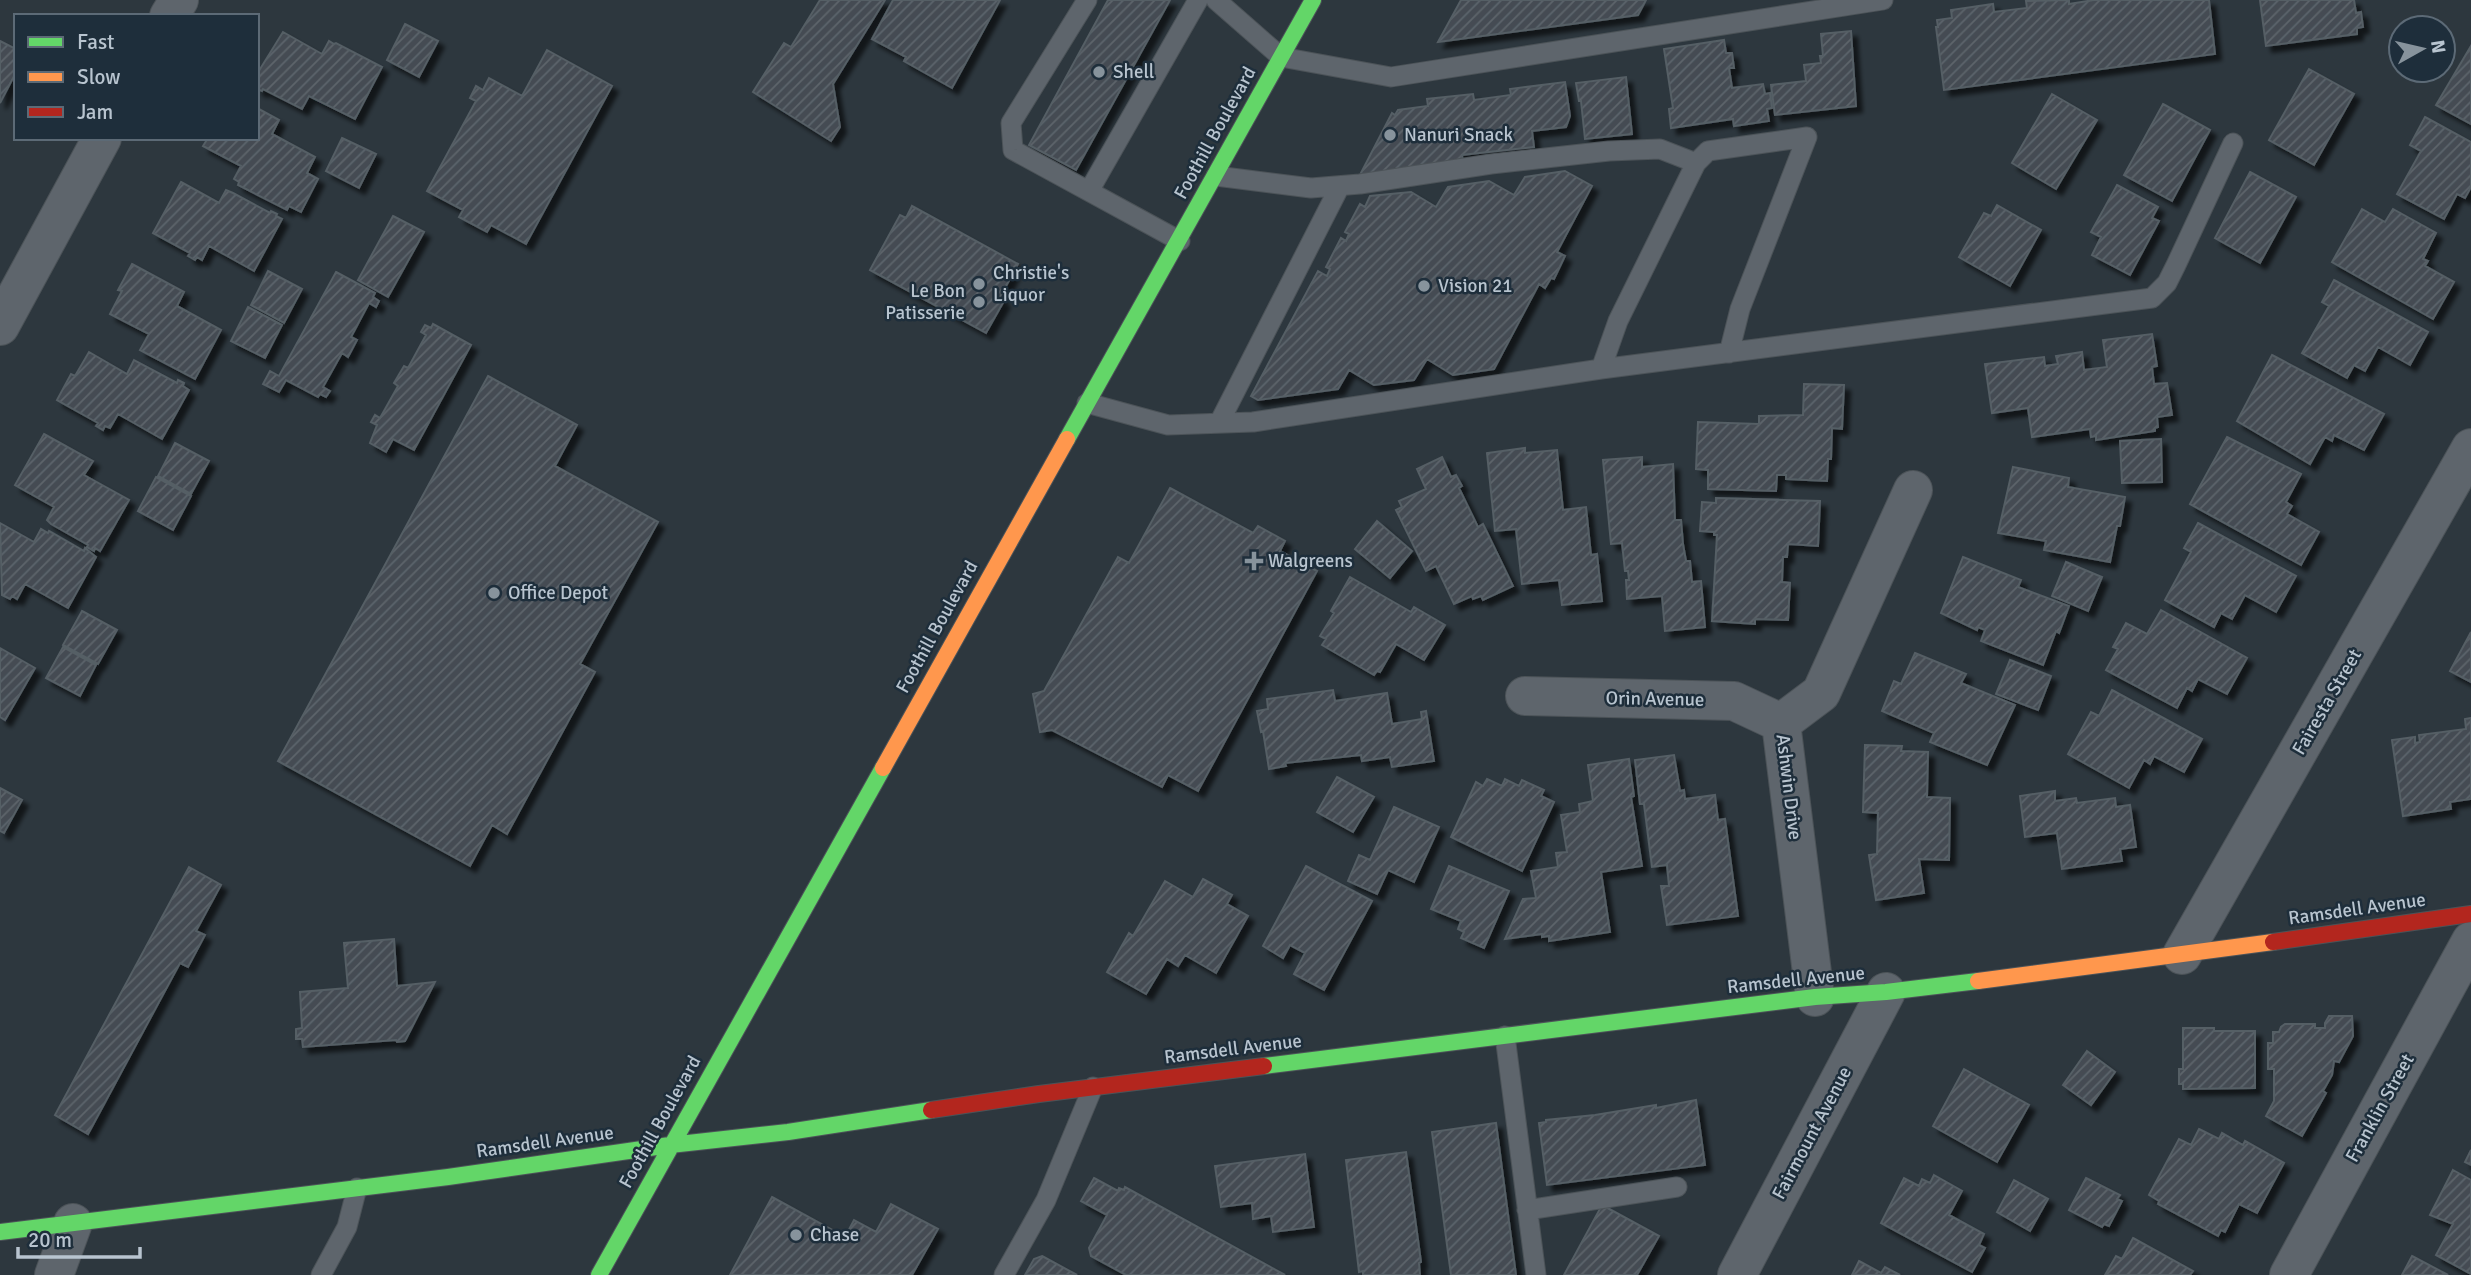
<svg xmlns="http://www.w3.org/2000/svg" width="2471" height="1275" font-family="Signika,sans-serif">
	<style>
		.building { fill: url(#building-hatch); stroke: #555e65; stroke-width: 2; filter: url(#shadow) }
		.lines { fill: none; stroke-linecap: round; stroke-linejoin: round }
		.lane-casing { stroke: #4c5358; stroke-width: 21 }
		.street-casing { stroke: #4c5358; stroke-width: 40 }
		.fast-casing { stroke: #4c5358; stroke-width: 18 }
		.slow-casing { stroke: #4c5358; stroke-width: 18 }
		.jam-casing { stroke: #4c5358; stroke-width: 18 }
		.lane { stroke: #5e656c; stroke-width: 19 }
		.street { stroke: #5e656c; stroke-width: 38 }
		.fast { stroke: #63d668; stroke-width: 16 }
		.slow { stroke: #ff974d; stroke-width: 16 }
		.jam { stroke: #b3261e; stroke-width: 16 }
		.poi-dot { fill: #87939c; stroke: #1e2e3b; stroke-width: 2.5 }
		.labels { text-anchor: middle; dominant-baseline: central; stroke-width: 5; stroke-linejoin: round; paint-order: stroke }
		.poi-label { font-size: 19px; fill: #b8c4cf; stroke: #1e2e3b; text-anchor: start }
		.street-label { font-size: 19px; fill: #b8c4cf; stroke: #1e2e3b }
	</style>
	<defs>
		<pattern id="building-hatch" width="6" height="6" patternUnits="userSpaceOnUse" patternTransform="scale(1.75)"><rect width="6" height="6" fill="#444c53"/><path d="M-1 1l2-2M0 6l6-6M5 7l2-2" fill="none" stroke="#5d646b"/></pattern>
		<filter id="shadow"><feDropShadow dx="6" dy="6" stdDeviation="2" flood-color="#0009"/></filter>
	</defs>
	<rect width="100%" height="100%" fill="#2d373e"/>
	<path class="building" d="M820,0H885L833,84L840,127L831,141L753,92L784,43L791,47Z
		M893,0H1000L952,88L904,61L906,57L872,39Z
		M1108,0H1170L1076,170L1029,145Z
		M1461,0H1646L1638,15L1438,42Z
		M2069,0V4L2094,0H2209L2215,54L1944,90L1936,27H1938L1937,20L1952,18L1951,10L1993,4L1994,12L2027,8L2026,1Z
		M2260,0H2354L2356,13L2361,12L2363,27L2357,28V34L2266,46Z
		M405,24L438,41L419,77L387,60Z
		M1851,31L1856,106L1775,115L1771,85L1806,81L1804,65L1821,63L1820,56H1823L1821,34Z
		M283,32L322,54L329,41L334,44L336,43L382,67L355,119L309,96L302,109L263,89L262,91L257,89V74Z
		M1724,40L1726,53H1732L1734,68H1729L1732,88L1763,84L1765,94L1770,93L1772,108L1767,109L1769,121L1734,126L1733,119L1671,128L1669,109L1673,108L1664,49Z
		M0,41L16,49V77L14,76L0,103Z
		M2471,46V124L2436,105Z
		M547,50L612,86L526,244L491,225L487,232L459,217L463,210L427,191L476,101L470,98L476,86L483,90L489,78L522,96Z
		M2309,69L2354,94L2314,165L2269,140Z
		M1626,77L1632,134L1585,139L1581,101H1579L1576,83Z
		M1565,82L1570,116L1566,127L1532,131L1534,147L1462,155L1463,164L1364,175L1361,173L1392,113L1395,115L1398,110L1428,106L1427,99L1473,94L1474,100L1511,95L1510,89Z
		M2052,94L2097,120L2056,189L2012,163Z
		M2163,104L2210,130L2172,201L2124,175Z
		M257,108L279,120L272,134L315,157L307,173L318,179L301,212L289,206L287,210L238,185L239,182L234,179L241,166L203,146L208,138H257Z
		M2425,117L2471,142V187L2465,198L2457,194L2444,219L2397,194L2421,151L2410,145Z
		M342,138L376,154L359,188L326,171Z
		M1565,171L1592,186L1557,252L1565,256L1554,279L1551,278L1545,288L1539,284L1494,369L1453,375L1427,359L1414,380L1374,385L1349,370L1338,389L1258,400L1251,396L1318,271L1327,276L1330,269L1326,267L1341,238L1346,241L1349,234L1345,232L1360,204L1365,207L1370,196L1411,192L1436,207L1448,187L1489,181L1514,195L1525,177Z
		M2250,172L2296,197L2260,263L2215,238Z
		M181,182L219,203L226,190L233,193L270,213L271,211L277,214L276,216L282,219L254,271L209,246L202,260L197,257L195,260L188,256L190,253L153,233Z
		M2117,185L2158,207L2152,218L2159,221L2130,275L2092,255L2101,237L2091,232Z
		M1997,205L2041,230L2010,286L1959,257L1984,213L1991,216Z
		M912,206L1018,264L999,299L1004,301L986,333L870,270L900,215L906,218Z
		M2362,209L2385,222L2393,209L2436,233L2423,259L2428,261L2425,266L2454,282L2433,319L2332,262Z
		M393,216L424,232L388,297L358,280Z
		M132,264L184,292L177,306L221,330L195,379L140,350L149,334L110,314L122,291L118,290Z
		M268,271L302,289L284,323L251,305Z
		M336,272L375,293L373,297L379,301L376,307L369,303L351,337L357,340L348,357L342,353L323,387L330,391L326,397L320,394L318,397L286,380L279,392L263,384L270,371L279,376Z
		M2334,280L2428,332L2410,365L2378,347L2365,371L2354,365L2347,378L2302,353L2329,306L2322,302Z
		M248,307L282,325L265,358L231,341Z
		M433,324L471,345L414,450L393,439L386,452L370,443L377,425L371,422L375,415L380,418L398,386L394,383L404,366L408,368L426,335L421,332L425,325L431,328Z
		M2152,334L2157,366L2152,367L2154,384L2167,383L2172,415L2157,417L2158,427L2155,428V431L2096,440V436L2091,437L2090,429L2032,437L2028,408L1992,413L1985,364L2044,357L2045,366L2058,364L2056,356L2082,352L2084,370L2107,367L2103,340Z
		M89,352L127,374L134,360L177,383L178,380L184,383L183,386L189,390L162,439L118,414L110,428L105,426L103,430L96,426L98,423L57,400L71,374L75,376Z
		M2272,355L2384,414L2364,450L2334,435L2332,441L2325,437L2310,464L2237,421Z
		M488,376L577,425L555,466L658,522L580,664L595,672L507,834L492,825L470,866L278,761Z
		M1804,384L1844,385L1842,429L1832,428L1831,459H1828L1827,481L1786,479V475H1777L1776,491L1708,489V470L1696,469L1698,422L1759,424V416L1803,415Z
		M44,434L93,461L84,475L129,500L100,551L95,548L94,551L87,547L88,545L51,524L47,520L54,507L15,485Z
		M2227,437L2301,474L2286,502L2292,506L2287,514L2319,532L2301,565L2190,504Z
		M2161,439L2162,482L2122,483L2120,441Z
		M175,443L209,461L191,494L158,476Z
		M1525,448V453L1557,450L1563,510L1586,507L1591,555L1597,554L1602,601L1562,605L1559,580L1522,584L1516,529L1495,531L1487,453Z
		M1442,457L1451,477L1456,475L1462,486L1459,488L1478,527L1483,524L1513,586L1483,600L1481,596L1473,599L1472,596L1454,604L1436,566L1426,571L1396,510L1402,507L1399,501L1426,489L1417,469Z
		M1642,457V467L1673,464L1675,520H1681L1683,544L1686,561H1690L1692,582L1701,581L1705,627L1665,631L1662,596L1627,599L1626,580H1629L1628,571H1625L1622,543L1611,544L1603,460Z
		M2013,467L2069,478L2068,487L2125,497L2120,526H2117L2110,562L2044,550L2046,541L1998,533Z
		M156,477L191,496L173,530L138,511Z
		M1170,488L1253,533L1258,526L1285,541L1280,551L1317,571L1198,791L1168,775L1162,787L1052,730L1040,732L1033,694L1044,691L1118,557L1129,563Z
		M1716,498L1820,501L1818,546L1788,544L1787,557H1783L1782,582L1790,583L1788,620L1755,619V624L1712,621L1717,535H1714V532L1700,531L1702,502L1716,503Z
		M1377,521L1412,551L1390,578L1355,549Z
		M0,523L34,542L41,529L48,533L49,531L84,551L85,548L96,557L68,608L25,584L17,599L12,596L10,599L2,595Z
		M2198,523L2296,576L2276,612L2245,595L2232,619L2221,613L2214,627L2165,600L2191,552L2184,548Z
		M1963,557L2021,580L2018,587L2069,606L2059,633L2056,631L2043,665L1981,641L1985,630L1978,627L1977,630L1941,613Z
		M2066,562L2102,577L2088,611L2052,596Z
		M1350,577L1411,612L1414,607L1445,625L1424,660L1396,644L1380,672L1377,671L1374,675L1322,645L1326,639L1320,636L1334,613L1331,611Z
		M2161,610L2247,658L2227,694L2198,679L2192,691L2187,688L2177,708L2106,670L2118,649L2113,647L2126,623L2147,634Z
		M82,611L117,630L98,664L63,645Z
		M2471,632V682L2450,671Z
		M63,647L96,665L80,696L46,678Z
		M0,648L35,668L5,720L0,717Z
		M1915,653L1966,674L1961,683L2015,705L1987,765L1930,742L1934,733L1882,711L1894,681L1901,684Z
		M2010,660L2051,676L2038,710L1996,694Z
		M1333,690L1335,701L1387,693L1392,724L1422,719L1421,712L1426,711L1434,761L1392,767L1390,757L1362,761L1361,755L1285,763L1286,766L1269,769L1263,731L1261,732L1257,711L1268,709L1267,699Z
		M2112,690L2202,739L2184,772L2154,756L2150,764L2144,760L2129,788L2068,754L2091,712L2099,716Z
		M2471,718V799L2450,802L2451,809L2403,816L2392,740L2415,737V743L2420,742L2419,735L2466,729L2465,719Z
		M1865,745L1902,746L1901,751L1928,752L1927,797L1950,798L1949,860L1919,859L1924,893L1876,900L1869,855L1877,854L1878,813L1863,812Z
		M1674,755L1680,791L1684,790L1685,799L1715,795L1718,820L1725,819L1738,916L1667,925L1661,886H1669L1667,865L1652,867L1644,804H1640L1635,760Z
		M1629,759L1634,796L1631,797L1642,866L1601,872L1610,932L1549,941V936L1542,937V934L1505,939L1523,899L1536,898L1531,871L1558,867L1556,853L1567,852L1561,815L1580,812L1579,804L1593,801L1588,765Z
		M1337,777L1374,797L1353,832L1317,812Z
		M1487,779L1502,786L1505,779L1519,786L1522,780L1544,790L1541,796L1554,802L1522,871L1451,837L1476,782L1483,786Z
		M0,788L22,800L4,833L0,831Z
		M2055,791V801L2076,798L2077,803L2115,798L2116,807L2130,805L2136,847L2120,849L2122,861L2062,869L2057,833L2025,837L2020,796Z
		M1394,807L1439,827L1414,882L1388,870L1377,894L1348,881L1359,855L1370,860Z
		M1306,866L1372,901L1324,990L1294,974L1305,953L1290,945L1283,958L1263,946Z
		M1449,866L1509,891L1484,948L1461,938L1464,932L1458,929L1461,921L1431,909Z
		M189,867L221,885L196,931L205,935L188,967L180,963L88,1134L55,1115Z
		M1203,879L1232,895L1227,904L1248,916L1216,973L1185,955L1178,966L1167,959L1146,994L1107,972L1129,933L1133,936L1165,881L1193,897Z
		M394,939L397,986L435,982L405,1041L397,1042L396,1040L303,1047L302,1039H296V1029L302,1028L300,992L348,988L344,943Z
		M2329,1016H2352L2353,1036L2339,1062L2334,1061L2332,1075L2323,1091L2326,1093L2302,1136L2266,1116L2274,1101V1069H2268V1043H2273V1032H2279L2281,1027L2285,1024H2315V1028H2325V1023Z
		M2183,1028H2214V1031H2255V1088L2183,1089V1084H2179V1069H2183Z
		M2087,1051L2115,1072L2091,1105L2063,1085Z
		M1964,1069L2029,1105L1997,1162L1933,1126Z
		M1696,1100L1705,1165L1547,1185L1539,1123L1546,1122V1120L1595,1115L1656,1105V1108Z
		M1496,1123L1516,1275H1451L1432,1132Z
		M2199,1129L2219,1139L2222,1133L2243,1145L2245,1141L2284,1163L2257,1213L2239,1204L2225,1232L2221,1230L2218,1236L2158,1204L2159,1201L2149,1195L2179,1139L2191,1145Z
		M2471,1150V1165L2465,1162Z
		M1406,1152L1421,1262L1419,1263L1420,1275H1363V1271L1359,1272L1346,1160Z
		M1305,1154L1314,1227L1273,1232L1271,1216L1253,1219L1252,1203L1221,1207L1215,1166Z
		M2453,1170L2471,1180V1274L2436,1255L2453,1224L2430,1215Z
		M1934,1175L1962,1191L1949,1215L1984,1234L1979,1245L1985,1248L1972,1272L1881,1223L1904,1178L1919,1186L1922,1179L1930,1183Z
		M1094,1178L1118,1191L1119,1188L1124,1190L1125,1187L1285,1275H1126L1091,1256L1089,1248L1107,1215L1081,1201Z
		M2086,1178L2120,1195L2117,1199L2122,1201L2109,1226L2104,1224L2102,1227L2069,1210Z
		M2014,1180L2048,1199L2030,1231L1997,1212Z
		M772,1197L845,1237L854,1220L876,1232L891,1204L938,1229L912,1275H730Z
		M1602,1205L1659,1236L1637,1275H1564Z
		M2133,1238L2193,1271L2190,1275H2105L2116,1256L2122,1259Z
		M1042,1256L1077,1275H1025L1034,1259Z
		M2412,1256L2448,1275H2402Z
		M1859,1261L1881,1273L1885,1267L1900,1275H1852Z"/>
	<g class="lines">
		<defs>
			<path id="lane" d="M1087,0L1011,123L1013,150L1180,241
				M1216,0L1281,57L1391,77L1883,0
				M1216,176L1311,188L1360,184L1491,164L1609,151L1660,149L1696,163
				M1089,191L1198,0
				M1601,369L1618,321L1696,163L1708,151L1807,137L1740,309L1729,353
				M1087,403L1168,425L1253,422L1601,369L2152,298L2167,283L2176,265L2233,143
				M1219,423L1340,186
				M1505,1036L1536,1275
				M1527,1210L1677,1187
				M321,1275L347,1227L357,1188
				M1004,1275L1046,1200L1093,1087"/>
			<path id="street" d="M169,16L179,0
				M0,326L102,138
				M1525,696L1734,701L1781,723
				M2182,955L2471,448
				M1815,997L1781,723L1821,693L1913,490
				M54,1275L73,1223
				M1737,1275L1886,992
				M2289,1275L2471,941"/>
			<path id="fast" d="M1067,439L1313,0
				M1264,1066L1815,997L1886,992L1978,981
				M0,1232L448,1177L670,1145L788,1132L931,1110
				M599,1275L883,768"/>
			<path id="slow" d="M883,768L1067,439
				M1978,981L2273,942"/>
			<path id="jam" d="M2273,942L2471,914
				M931,1110L1039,1094L1264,1066"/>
		</defs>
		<use href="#lane" class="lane-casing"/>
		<use href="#street" class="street-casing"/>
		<use href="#fast" class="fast-casing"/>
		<use href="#slow" class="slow-casing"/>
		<use href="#jam" class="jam-casing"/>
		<use href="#lane" class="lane"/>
		<use href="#street" class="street"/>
		<use href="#fast" class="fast"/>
		<use href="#slow" class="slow"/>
		<use href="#jam" class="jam"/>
	</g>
	<g class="poi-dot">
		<circle cx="1099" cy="72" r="7"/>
		<circle cx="1390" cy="135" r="7"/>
		<circle cx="979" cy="284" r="7"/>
		<circle cx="1424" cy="286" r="7"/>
		<circle cx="979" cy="302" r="7"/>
		<path d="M1250.5 550.5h7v7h7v7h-7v7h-7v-7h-7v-7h7z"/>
		<circle cx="494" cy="593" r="7"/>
		<circle cx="796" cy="1235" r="7"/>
	</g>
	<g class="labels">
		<g class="poi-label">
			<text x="1113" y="72">Shell</text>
			<text x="1404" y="135">Nanuri Snack</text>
			<text x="993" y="273">Christie's<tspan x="993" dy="22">Liquor</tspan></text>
			<text x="1438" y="286">Vision 21</text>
			<text x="965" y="291" text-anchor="end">Le Bon<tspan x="965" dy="22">Patisserie</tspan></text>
			<text x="1268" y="561">Walgreens</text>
			<text x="508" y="593">Office Depot</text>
			<text x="810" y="1235">Chase</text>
		</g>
		<g class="street-label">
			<text transform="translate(1215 133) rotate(-61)">Foothill Boulevard</text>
			<text transform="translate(937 627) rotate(-61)">Foothill Boulevard</text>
			<text transform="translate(1655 699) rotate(1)">Orin Avenue</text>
			<text transform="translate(2327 702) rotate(-60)">Fairesta Street</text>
			<text transform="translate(1789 787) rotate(83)">Ashwin Drive</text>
			<text transform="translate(2357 909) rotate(-8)">Ramsdell Avenue</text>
			<text transform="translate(1796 980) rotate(-6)">Ramsdell Avenue</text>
			<text transform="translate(1233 1049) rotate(-7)">Ramsdell Avenue</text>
			<text transform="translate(2380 1108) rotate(-61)">Franklin Street</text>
			<text transform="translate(660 1122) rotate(-61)">Foothill Boulevard</text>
			<text transform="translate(1812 1133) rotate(-62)">Fairmount Avenue</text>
			<text transform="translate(545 1142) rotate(-8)">Ramsdell Avenue</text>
		</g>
	</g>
	<rect x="14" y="14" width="245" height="126" fill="#1e2e3b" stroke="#5c6a76" stroke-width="2"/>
	<rect x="28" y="37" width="35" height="10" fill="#63d668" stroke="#5c6a76" stroke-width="2"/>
	<text x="77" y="49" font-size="21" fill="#b8c4cf">Fast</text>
	<rect x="28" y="72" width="35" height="10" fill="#ff974d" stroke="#5c6a76" stroke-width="2"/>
	<text x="77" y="84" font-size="21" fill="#b8c4cf">Slow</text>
	<rect x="28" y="107" width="35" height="10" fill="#b3261e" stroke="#5c6a76" stroke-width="2"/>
	<text x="77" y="119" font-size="21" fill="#b8c4cf">Jam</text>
	<g transform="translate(2422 49) rotate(82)"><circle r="33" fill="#1e2e3b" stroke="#5c6a76" stroke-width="2"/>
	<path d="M0-5L12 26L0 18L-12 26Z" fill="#87939c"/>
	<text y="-10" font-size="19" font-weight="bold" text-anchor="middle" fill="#b8c4cf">N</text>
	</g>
	<path d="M18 1247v10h122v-10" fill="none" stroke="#b8c4cf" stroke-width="3.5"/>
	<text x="28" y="1247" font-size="21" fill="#b8c4cf" stroke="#1e2e3b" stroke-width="5" paint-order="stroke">20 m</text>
</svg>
